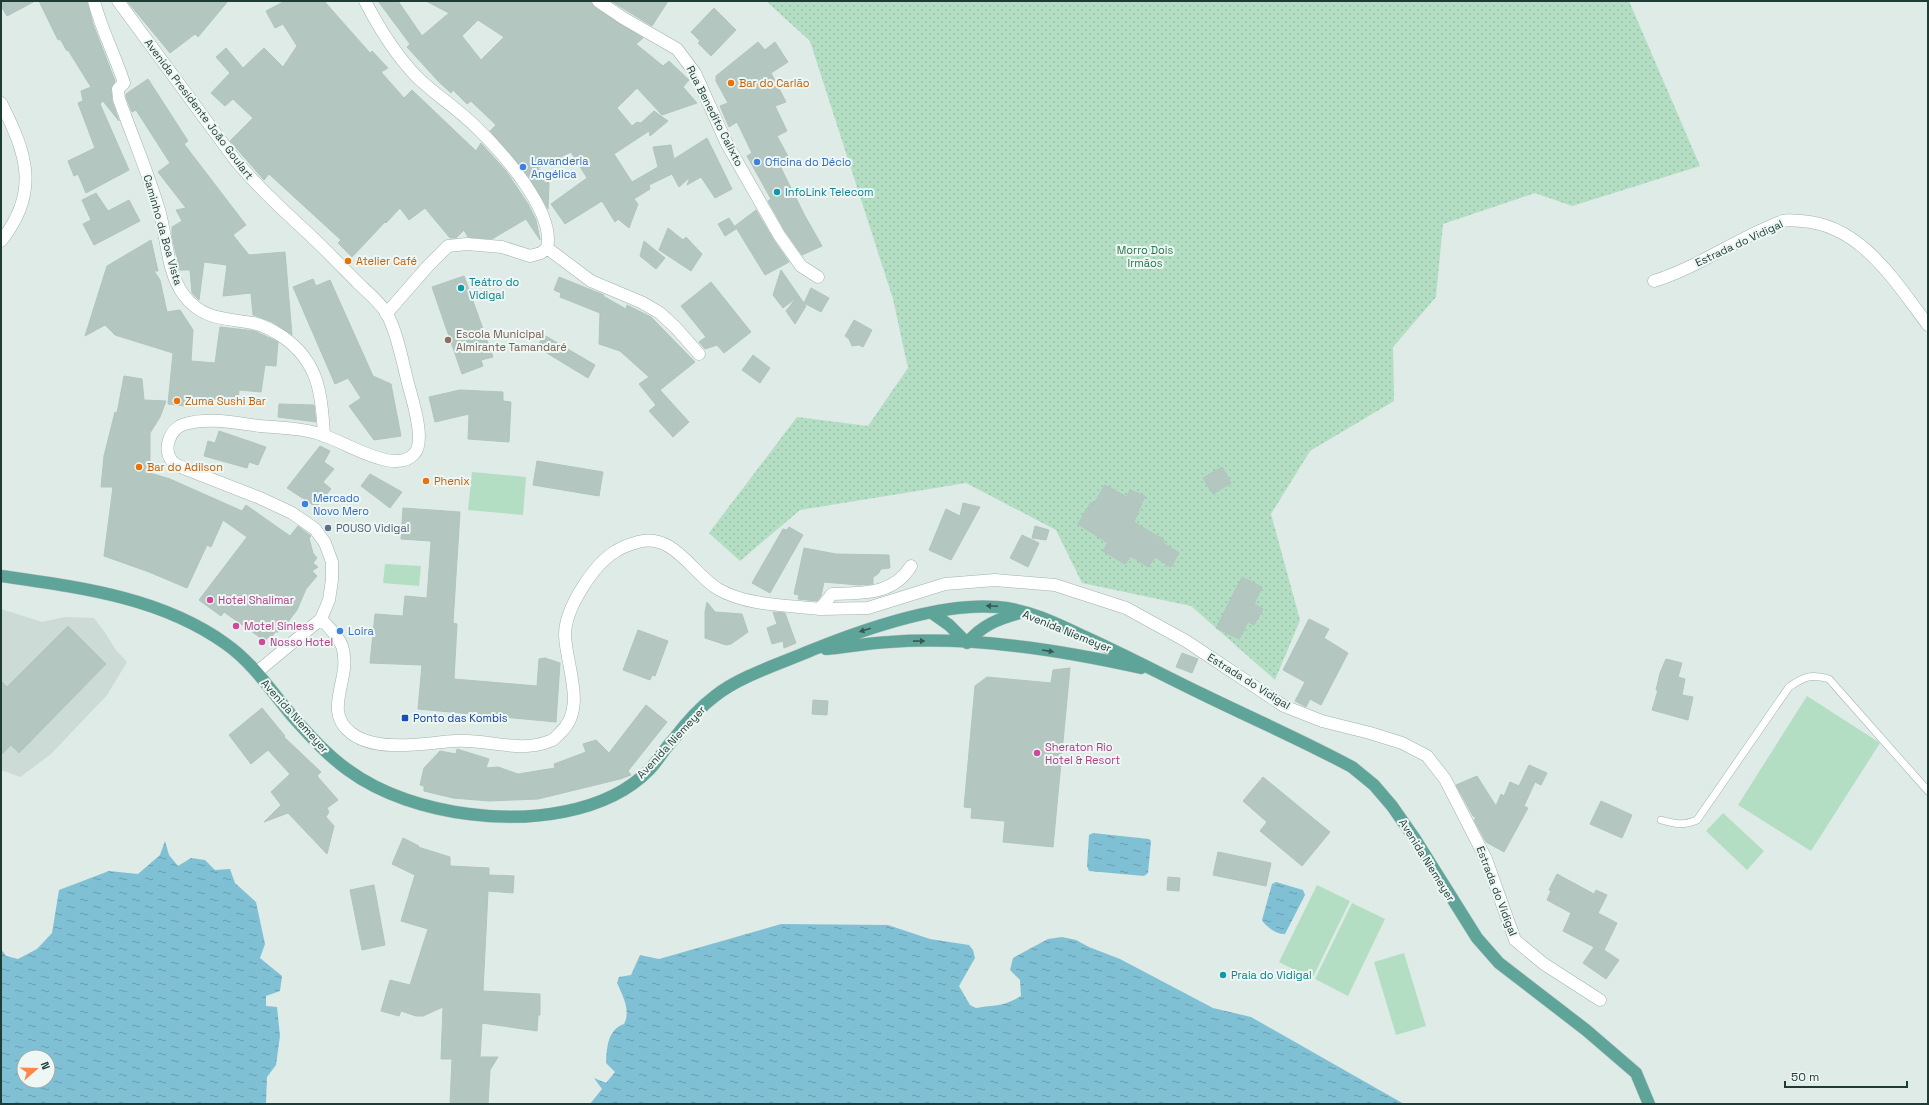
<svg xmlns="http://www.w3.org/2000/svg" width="1929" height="1105" font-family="'Space Grotesk',sans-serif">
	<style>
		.built { fill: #ccdbd5 }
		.grass { fill: #b4dec3 }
		.park { fill: url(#park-dots) }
		.water { fill: url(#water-ripples); fill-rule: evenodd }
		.building { fill: #b3c6bf; stroke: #b0c5be; fill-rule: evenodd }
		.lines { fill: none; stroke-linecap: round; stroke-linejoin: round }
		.lane-casing { stroke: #a1b3ae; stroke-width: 8 }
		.street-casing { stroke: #a1b3ae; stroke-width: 13 }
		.primary-casing { stroke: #c0c8c7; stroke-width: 13 }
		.lane { stroke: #fff; stroke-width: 7 }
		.street { stroke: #fff; stroke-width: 12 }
		.primary { stroke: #5fa498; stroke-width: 12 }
		.oneway { fill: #325a53 }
		.food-dot { fill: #e8710a; stroke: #eef7f4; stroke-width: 1.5 }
		.shop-dot { fill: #3f7fe0; stroke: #eef7f4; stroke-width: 1.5 }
		.culture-dot { fill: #0f9aa8; stroke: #eef7f4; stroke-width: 1.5 }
		.education-dot { fill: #8d6e63; stroke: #eef7f4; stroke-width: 1.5 }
		.service-dot { fill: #5c6f8a; stroke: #eef7f4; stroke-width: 1.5 }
		.hotel-dot { fill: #d1479c; stroke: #eef7f4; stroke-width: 1.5 }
		.transit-dot { fill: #1a4fb4; stroke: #eef7f4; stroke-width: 1.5 }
		.labels { text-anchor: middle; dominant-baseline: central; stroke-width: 4; stroke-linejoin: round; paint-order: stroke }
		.food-label { font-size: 11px; fill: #c56008; stroke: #eef7f4; text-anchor: start }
		.street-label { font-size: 11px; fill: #1e3b36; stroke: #eef7f4 }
		.shop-label { font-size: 11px; fill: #366cbe; stroke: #eef7f4; text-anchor: start }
		.culture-label { font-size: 11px; fill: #0d838f; stroke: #eef7f4; text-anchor: start }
		.park-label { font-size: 11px; fill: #25754b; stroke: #eef7f4 }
		.education-label { font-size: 11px; fill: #785e54; stroke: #eef7f4; text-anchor: start }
		.service-label { font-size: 11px; fill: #4e5e75; stroke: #eef7f4; text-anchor: start }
		.hotel-label { font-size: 11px; fill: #b23c85; stroke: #eef7f4; text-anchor: start }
		.transit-label { font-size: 11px; fill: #164399; stroke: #eef7f4; text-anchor: start }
	</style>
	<defs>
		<pattern id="park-dots" width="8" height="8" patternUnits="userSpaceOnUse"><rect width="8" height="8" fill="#b4dec3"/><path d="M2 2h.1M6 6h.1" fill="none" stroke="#9abfa8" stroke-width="1.8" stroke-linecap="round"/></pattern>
		<pattern id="water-ripples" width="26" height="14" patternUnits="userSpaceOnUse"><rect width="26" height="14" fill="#80c0d5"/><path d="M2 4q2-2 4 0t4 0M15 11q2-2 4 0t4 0" fill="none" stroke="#689dae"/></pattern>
	</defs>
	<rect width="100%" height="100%" fill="#deebe6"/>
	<path class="built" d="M1,609L42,622L65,617L94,618L106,634L115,649L127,662L107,695L51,754L20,777L1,770Z"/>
	<path class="grass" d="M472,472L526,477L523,515L468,510Z
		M385,564L421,566L419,586L383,583Z
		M1807,696L1880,743L1811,851L1738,805Z
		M1723,813L1764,851L1747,870L1706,831Z
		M1317,885L1350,901L1312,979L1279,962Z
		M1352,903L1385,919L1348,996L1315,979Z
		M1404,953L1426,1026L1396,1035L1374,962Z"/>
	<path class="park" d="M766,1H1629L1700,166L1572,206L1535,193L1443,224L1436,297L1393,347L1394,401L1310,451L1271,514L1300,620L1275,680L1191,606L1082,583L1056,530L966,483L800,510L740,561L709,533L797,417L868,426L908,368L893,299L810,41Z"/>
	<path class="water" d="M1093,833L1149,839L1151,841L1148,873L1144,876L1089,871L1087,866L1089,835Z
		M165,841L169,855L178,866L191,858L205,860L215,870L230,869L235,883L256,902L265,944L260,958L282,976L280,991L266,996V1006L277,1007L280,1036L276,1065L267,1077L266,1104H1V949L6,956L18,959L37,949L52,933L59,890L109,871L138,874L160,855ZM24,1057H48V1081H24Z
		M1276,882L1303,890L1305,895L1285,934C1277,935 1265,926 1262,920L1272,884Z
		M781,924L888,925L930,939L969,945L973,950L975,958L959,986L970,1005L976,1008C996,1004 1001,1008 1021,996L1020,980L1010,970L1013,958L1048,939L1062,937L1076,940L1089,947L1120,959L1213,1008L1251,1017L1404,1104H590L602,1089L594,1078L606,1083L615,1072L606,1063C607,1048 607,1030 624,1024C631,1011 623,996 617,983L619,977L631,975L640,955L659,959Z"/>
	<path class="building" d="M1,1H35L7,16L1,6Z
		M39,1H87L93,24L115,81L111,90L112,101L119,121L103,101L100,104L129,170L86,193L78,174L74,176L68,161L95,148L78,103L83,101L81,91L91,87L68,50L67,51L60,39L58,40Z
		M127,1H228L198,37L195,34L170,53Z
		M285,1H324L370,53L372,51L388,68L381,72L404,98L412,90L476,151L481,143L506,171L528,204L536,220L540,240L526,219L492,239L468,237L464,230L456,238H450L425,208L409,220L400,208L386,223L385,222L352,257L338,243L341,240L269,174L264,180L230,141L253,118L233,99L225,106L211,93L230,73L216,57L226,48L243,68L264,48L283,67L297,46L283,24L275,28L266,11Z
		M378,1H398L422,36L449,13L426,1H591L594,7L643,38L636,44L663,66L669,61L689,80L683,87L697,103L662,115L637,88L617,108L632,126L637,122L641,123L654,111L668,121L650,136L649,131L614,154L632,182L658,167L653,147L671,145L674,159L707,138L732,189L715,198L701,177L687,185L690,177L679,187L672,174L649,185L650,189L634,199L638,204L629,228L618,219L615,222L602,201L565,224L551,204L587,178L571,152L538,168L549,183L548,209L530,179L490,131L496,125L471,101L467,104L453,90L451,93L439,82L407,47L410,44ZM478,20L504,37L481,60L462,36Z
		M611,1H668L652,26Z
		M714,8L736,30L711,56L698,43L700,41L691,32Z
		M758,42L765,50L775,42L788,62L771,73L786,102L775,106L787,131L777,136L791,162L781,168L805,216L822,246L802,255L785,231L768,201L771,199L747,156L752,153L737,122L729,127L720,106L728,103L716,81V76Z
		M148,79L188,141L184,144L246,225L233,235L249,255L285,252L292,335L272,322L253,315L251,293L223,296L227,265L204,262L199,300L192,293L190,270H180L172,237V227L182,221L176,210L186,208L158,172L170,163L136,110L132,112L126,97V94Z
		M96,193L108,211L129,200L140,221L94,245L83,224L91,220L82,200Z
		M756,210L773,239L789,262L765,275L735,226Z
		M729,218L736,229L725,236L718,224Z
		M668,228L683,240L686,237L702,254L691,271L659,250Z
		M151,240L158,271H154L160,280L167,312L180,310L193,330L191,361L215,363L220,327L255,331L278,342L276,366L265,365L261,392L239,390L238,401L212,399V403L186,401V406L168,404L173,353L115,335L105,325L85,336L107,266Z
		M644,241L665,258L656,269L640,256Z
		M781,270L806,306L795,324L786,311L796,298L783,308L773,295Z
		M464,276L493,357L481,360L483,366L462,374L432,287Z
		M559,277L604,295L603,296L626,309L627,305L651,317L695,362L660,390L689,422L673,437L649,411L656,405L639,384L649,377L620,351L599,344L600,313L560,297L561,293L554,290Z
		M313,279L316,286L330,280L373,376L391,384L401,436L374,440L349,406L361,398L348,378L335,384L293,287Z
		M711,282L751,332L724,353L717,345L705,349L699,342L706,337L681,306Z
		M811,288L829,298L821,312L804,303Z
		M854,320L872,330L863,347L859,345L852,346L849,339L845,336Z
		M544,335L595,365L588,378L537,347Z
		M753,355L770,368L760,383L742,370Z
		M124,376L142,379L144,400L166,401L160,417L150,433V473L170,479L242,511L246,505L290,536L298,526L311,536L309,538L313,553L317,558L313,563L318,567L312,571L317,576L306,589L297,610L284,627L278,632H275L271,638L268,637L265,641L224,612L221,616L199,600L247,537L223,520L211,547L207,545L187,588L149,572L104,556L113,487H101L104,456L115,412L117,413Z
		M460,390L503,392V401L511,402L509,442L468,439L469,414L435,422L429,397Z
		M279,404L314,405L316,422L278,417Z
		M219,431L266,447L258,465L249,462L247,468L204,456L208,441L215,443Z
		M320,446L330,451L324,462L334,469L323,482L331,489L316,507L287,488Z
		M537,461L603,472L599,496L533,485Z
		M1222,467L1231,483L1213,494L1203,478Z
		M370,474L402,492L390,508L361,486Z
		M1105,485L1127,497L1130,490L1145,496L1134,522L1164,540L1163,543L1179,553L1171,567L1155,557L1148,567L1131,556L1125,564L1103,551L1108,543L1078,524L1091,502L1094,504Z
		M963,503L980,507L951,560L929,550L946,509L960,516Z
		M403,508L460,512L453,623L457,624L454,679L537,686L539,659L545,658L560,663L556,722L418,709L422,665L370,663L375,614L403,616L405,596L427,598L431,541L401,539Z
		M1035,526L1049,530L1046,540L1032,538Z
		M789,527L803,535L770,593L752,583L783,529L787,530Z
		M1022,535L1039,543L1028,567L1010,558Z
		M804,548L836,554L889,555L890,568L881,569L878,574L873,577V584L859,585L824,582L821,596L817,601L798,599L799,595L794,594Z
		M1242,577L1262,587L1254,604L1263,609L1254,625L1248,622L1239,639L1216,628Z
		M707,602L715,612L742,614L748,632L731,644L726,645L705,638V612Z
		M773,612L785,613L796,643L784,648L783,641L772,644L767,628L777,624Z
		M1309,619L1329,629L1324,638L1348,653L1321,705L1310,699L1306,707L1295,701L1305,682L1283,670Z
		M68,626L106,664L19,753L11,745L1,755V681L7,687Z
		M638,630L668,641L655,676L652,675L650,680L623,670Z
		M1182,653L1198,659L1192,673L1176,667Z
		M1666,659L1682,663L1678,677L1685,679L1682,695L1693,697L1688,720L1652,710L1658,690H1656L1660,673Z
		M1070,668L1053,847L1003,842L1005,821L971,818L972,808L964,807L975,686L987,677L1051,683L1053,670Z
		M813,700L828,701L827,715L812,714Z
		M646,705L667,722L628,771L631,775L620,779L538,799L489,801L453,798L424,791V786L420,785L424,768L440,751L456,754L457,749L489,759L486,768L498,767L518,774L555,768L554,764L586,752L583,744L596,740L609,753Z
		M262,708L285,736L284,737L321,772L317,776L338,800L327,808L329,812L326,817L334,826L327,854L288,813L264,822L281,805L271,792L290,774L268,750L251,764L229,735Z
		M1529,765L1547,773L1541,785L1535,782L1524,806L1528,808L1504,852L1486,842L1474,820L1476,818L1473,816L1456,785L1477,776L1496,806L1501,794L1504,796L1510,782L1519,786Z
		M1263,777L1330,832L1302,866L1260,831L1267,822L1243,801Z
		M1601,801L1632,815L1622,838L1590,824Z
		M403,838L419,846L418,847L450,857V866L489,868V875L514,876L513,893L488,891L483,991L540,994V1015H538L537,1031L482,1023L480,1057H498L490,1070L488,1104H450L452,1059H441L443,1007L423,1016H416L401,1011L399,1016L381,1011L390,980L410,985L428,929L401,921L415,875L392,864Z
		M1218,852L1271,863L1266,886L1213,875Z
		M1557,874L1594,894L1596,890L1607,895L1598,913L1617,923L1604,950L1619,960L1606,979L1583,963L1594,947L1563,931L1571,913L1547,900L1551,891L1549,890Z
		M1168,877L1180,878L1179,891L1167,890Z
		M374,885L385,945L362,950L350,890Z"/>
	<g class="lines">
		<defs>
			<path id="lane" d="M1661,820C1675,824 1683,826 1697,820L1789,687C1805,676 1811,674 1829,679L1928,791"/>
			<path id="street" d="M94,1C101,29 115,55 124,83L118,89L119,99C132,136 148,172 159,210C167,237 167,272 183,294C202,320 224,318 253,323C263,325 274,331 283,337C319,362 322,395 324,436
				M118,1L236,161C259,188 285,212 311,236C327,251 342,267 358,283C367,292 380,302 387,314C398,334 403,365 409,387C413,402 426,442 414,454C407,462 396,462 386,460C363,455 347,444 325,436C305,428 281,428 260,426C235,423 209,417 185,424C170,428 162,449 172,461C174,464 180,466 183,468L260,498L292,513L315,529L325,543L332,562V580L329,600L321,619L257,672
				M365,1C379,28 395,54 416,76C434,94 457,108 476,127C501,151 556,212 547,248
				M598,1L623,18L677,49L695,73L727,144L779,235L801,266L818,277
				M1,103C27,154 40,192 1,241
				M547,248L591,281L641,302L660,313L676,328L699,354
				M1654,281C1699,267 1739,237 1783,221C1789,219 1796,221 1801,221C1861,224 1896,283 1928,325
				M386,314L428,266L448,246L467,244L502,247L530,256L541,253L547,248
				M820,609L868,608L945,584L995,580L1055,585L1126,608L1186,641L1284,706L1322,721L1370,733L1402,743L1427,756L1445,779L1486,859L1515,940L1544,964L1600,1000
				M321,619C328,627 338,635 342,646C353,678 321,710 351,733C377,753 425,743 454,741C486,738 518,754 550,741C554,740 556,737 559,734C588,709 566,667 565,635C565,608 594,564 616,551C622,547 631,544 638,542C673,532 692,573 718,589C747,606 787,605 820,609L832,594C864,593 893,595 911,566"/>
			<path id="primary" d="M1,576C78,587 161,597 226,644C253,663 272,692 293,717C310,736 327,755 348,770C382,795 428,809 469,814C528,822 606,814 649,770C658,761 664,749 673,740C685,724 699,708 715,696C740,676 782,663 812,650C864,629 940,602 997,607C1027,609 1056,623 1083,636C1123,654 1161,674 1200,693C1251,718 1302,740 1352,767L1374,785L1392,806L1415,839L1477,938L1499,963L1586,1030L1636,1073L1649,1104
				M932,613L949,625L967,643C982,625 998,619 1020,613
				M826,649C847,647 868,643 889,642C972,636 1060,650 1141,668"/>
		</defs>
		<use href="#lane" class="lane-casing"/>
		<use href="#street" class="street-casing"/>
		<use href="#primary" class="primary-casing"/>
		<use href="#lane" class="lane"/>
		<use href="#street" class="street"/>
		<use href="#primary" class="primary"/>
	</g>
	<defs><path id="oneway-solid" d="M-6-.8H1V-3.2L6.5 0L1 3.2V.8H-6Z"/></defs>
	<g class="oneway">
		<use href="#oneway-solid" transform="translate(992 606) rotate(-178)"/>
		<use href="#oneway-solid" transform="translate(865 630) rotate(163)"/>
		<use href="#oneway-solid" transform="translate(919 641) rotate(-1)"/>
		<use href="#oneway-solid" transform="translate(1048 651) rotate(9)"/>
	</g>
	<g class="food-dot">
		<circle cx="731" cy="83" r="4"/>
		<circle cx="348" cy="261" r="4"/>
		<circle cx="177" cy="401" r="4"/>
		<circle cx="139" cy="467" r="4"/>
		<circle cx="426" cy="481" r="4"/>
	</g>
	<g class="shop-dot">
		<circle cx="757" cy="162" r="4"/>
		<circle cx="523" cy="167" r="4"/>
		<circle cx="305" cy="504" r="4"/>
		<circle cx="340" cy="631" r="4"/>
	</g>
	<g class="culture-dot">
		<circle cx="777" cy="192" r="4"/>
		<circle cx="461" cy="288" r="4"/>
		<circle cx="1223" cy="975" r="4"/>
	</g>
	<circle class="education-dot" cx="448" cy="340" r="4"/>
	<circle class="service-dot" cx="328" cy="528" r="4"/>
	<g class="hotel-dot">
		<circle cx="210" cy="600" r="4"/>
		<circle cx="236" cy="626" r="4"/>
		<circle cx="262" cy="642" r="4"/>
		<circle cx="1037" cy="753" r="4"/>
	</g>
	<rect class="transit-dot" x="401" y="714" width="8" height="8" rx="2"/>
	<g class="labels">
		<g class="food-label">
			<text x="739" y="83">Bar do Carlão</text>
			<text x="356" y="261">Atelier Café</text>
			<text x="185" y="401">Zuma Sushi Bar</text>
			<text x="147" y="467">Bar do Adilson</text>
			<text x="434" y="481">Phenix</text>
		</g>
		<g class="street-label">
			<text transform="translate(199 109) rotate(53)">Avenida Presidente João Goulart</text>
			<text transform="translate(715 116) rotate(63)">Rua Benedito Calixto</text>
			<text transform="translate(163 230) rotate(74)">Caminho da Boa Vista</text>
			<text transform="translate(1739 243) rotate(-25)">Estrada do Vidigal</text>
			<text transform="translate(1067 631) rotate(22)">Avenida Niemeyer</text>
			<text transform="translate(1249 681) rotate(32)">Estrada do Vidigal</text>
			<text transform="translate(295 716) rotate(48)">Avenida Niemeyer</text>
			<text transform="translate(671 742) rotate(-47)">Avenida Niemeyer</text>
			<text transform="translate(1427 860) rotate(58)">Avenida Niemeyer</text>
			<text transform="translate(1497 891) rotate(69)">Estrada do Vidigal</text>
		</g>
		<g class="shop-label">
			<text x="531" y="161">Lavanderia<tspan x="531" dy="13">Angélica</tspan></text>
			<text x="765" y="162">Oficina do Décio</text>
			<text x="313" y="498">Mercado<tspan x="313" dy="13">Novo Mero</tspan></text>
			<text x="348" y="631">Loira</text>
		</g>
		<g class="culture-label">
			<text x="785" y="192">InfoLink Telecom</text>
			<text x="469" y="282">Teátro do<tspan x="469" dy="13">Vidigal</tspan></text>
			<text x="1231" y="975">Praia do Vidigal</text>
		</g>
		<g class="park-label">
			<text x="1145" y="250">Morro Dois<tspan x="1145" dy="13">Irmãos</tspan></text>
		</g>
		<g class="education-label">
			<text x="456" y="334">Escola Municipal<tspan x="456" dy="13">Almirante Tamandaré</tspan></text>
		</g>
		<g class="service-label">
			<text x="336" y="528">POUSO Vidigal</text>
		</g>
		<g class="hotel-label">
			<text x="218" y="600">Hotel Shalimar</text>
			<text x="244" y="626">Motel Sinless</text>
			<text x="270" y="642">Nosso Hotel</text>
			<text x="1045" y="747">Sheraton Rio<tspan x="1045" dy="13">Hotel &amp; Resort</tspan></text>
		</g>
		<g class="transit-label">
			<text x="413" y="718">Ponto das Kombis</text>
		</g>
	</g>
	<rect width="1929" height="1105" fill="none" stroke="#1e3b36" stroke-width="4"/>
	<g transform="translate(36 1069) rotate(70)"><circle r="19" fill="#eef7f4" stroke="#9baca8"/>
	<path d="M0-3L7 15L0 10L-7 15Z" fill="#fd864a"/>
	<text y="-6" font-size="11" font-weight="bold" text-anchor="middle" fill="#1e3b36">N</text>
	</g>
	<path d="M1785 1081v6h122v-6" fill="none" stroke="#1e3b36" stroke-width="2"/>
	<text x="1791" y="1081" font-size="12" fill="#1e3b36" stroke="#eef7f4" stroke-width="3" paint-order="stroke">50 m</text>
</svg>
